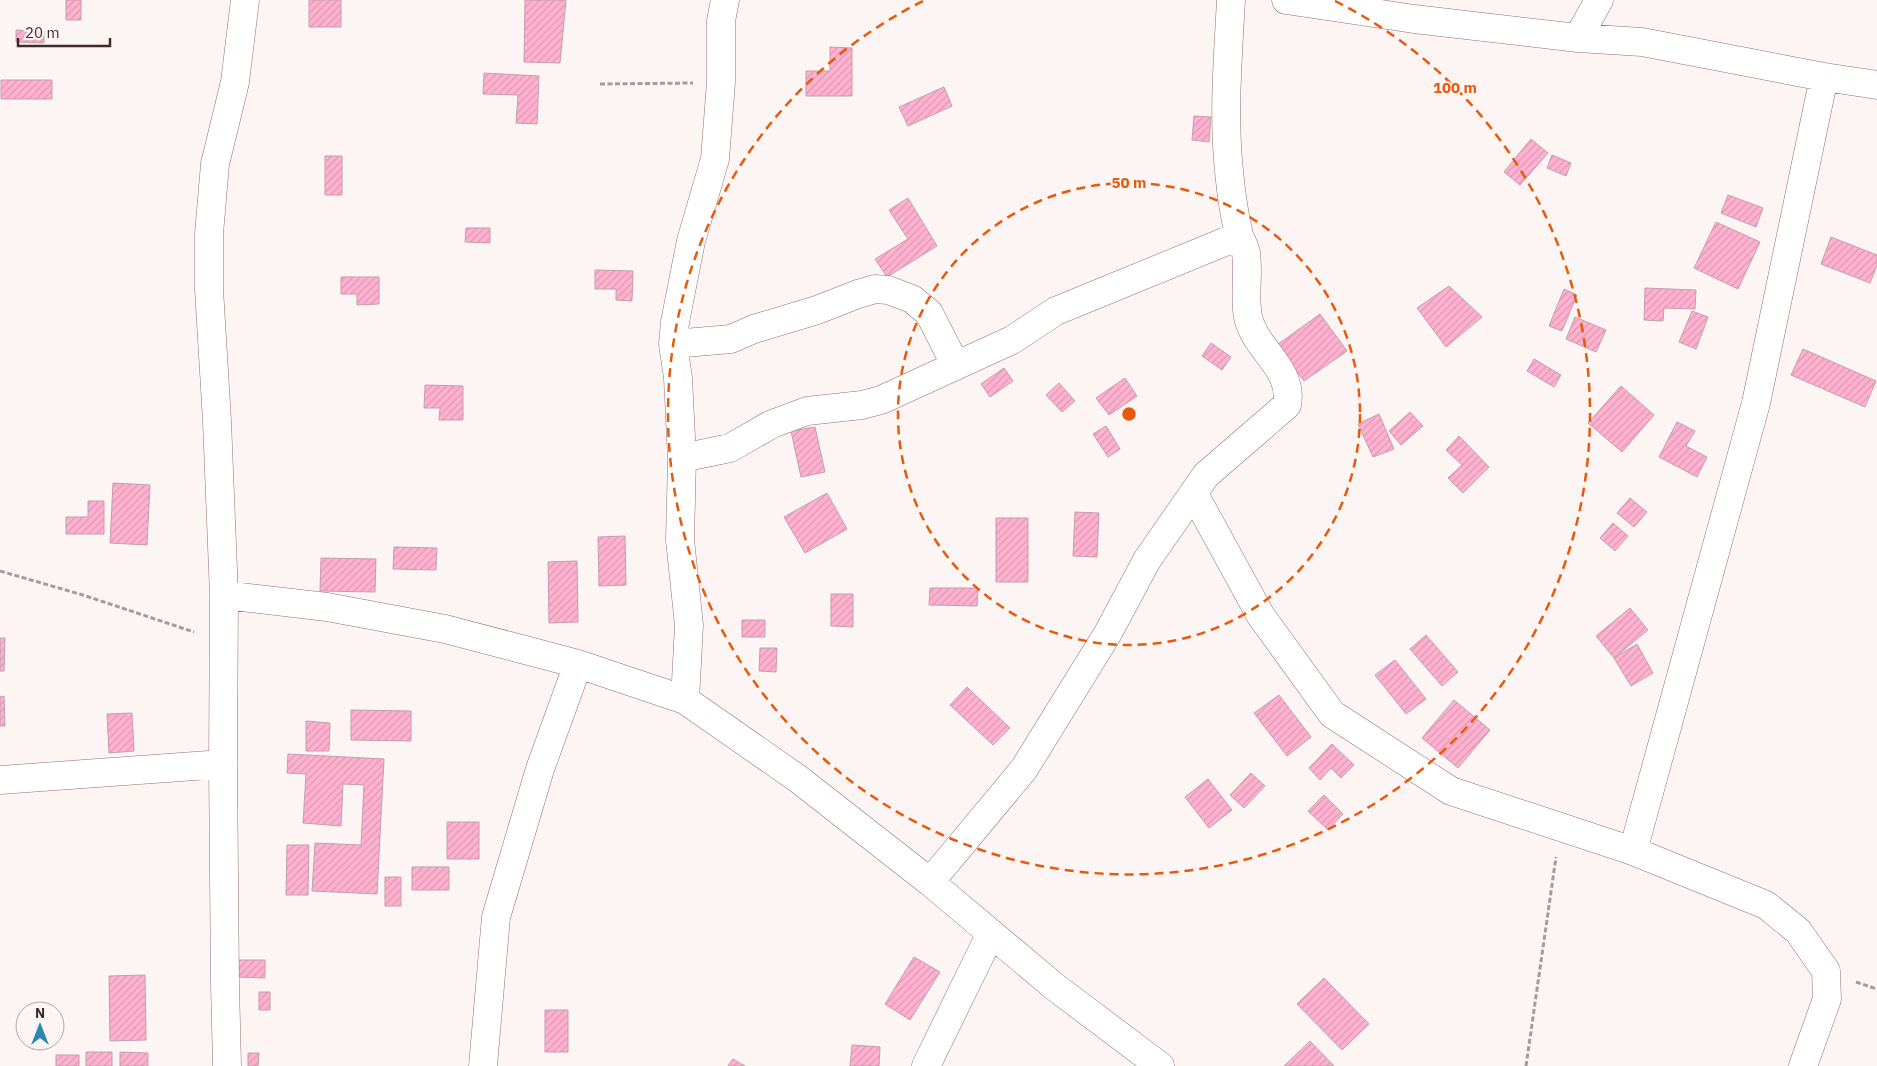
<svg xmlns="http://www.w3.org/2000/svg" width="1877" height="1066" font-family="'IBM Plex Sans',sans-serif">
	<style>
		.building { fill: url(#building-hatch); stroke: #c29fac }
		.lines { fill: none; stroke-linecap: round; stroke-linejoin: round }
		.street-casing { stroke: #93706d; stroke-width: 29 }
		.path { stroke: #a69b9a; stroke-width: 3; stroke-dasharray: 5 2.5; stroke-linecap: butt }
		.street { stroke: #fff; stroke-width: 28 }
		.ring { fill: none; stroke: #e8590c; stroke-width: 2.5; stroke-dasharray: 9 6 }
		.centre { fill: #e8590c; stroke: #fdf5f4; stroke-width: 2.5 }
		.ring-label { font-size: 15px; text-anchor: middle; font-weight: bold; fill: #e8590c; stroke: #fdf5f4; stroke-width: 4; stroke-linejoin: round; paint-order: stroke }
	</style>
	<defs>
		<pattern id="building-hatch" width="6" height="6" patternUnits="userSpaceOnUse" patternTransform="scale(1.25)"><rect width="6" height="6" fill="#ffb1cf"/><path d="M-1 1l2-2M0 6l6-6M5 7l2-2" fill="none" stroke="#db99b2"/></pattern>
	</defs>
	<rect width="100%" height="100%" fill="#fdf5f4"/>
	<path class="building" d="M66,0H81V20H66Z
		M309,0H341V27H309Z
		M525,0H566L560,63L524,62Z
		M16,30L44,31V43L16,42Z
		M830,47L852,48V96H806V71H830Z
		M484,73L539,76L537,124L516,123L518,95L483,94Z
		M1,80H52V99H1Z
		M944,87L952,106L908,126L899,107Z
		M1194,116L1211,117L1209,142L1192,140Z
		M1531,139L1548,153L1520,185L1504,172Z
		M1552,155L1571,163L1566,176L1547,168Z
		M325,156H342V195H325Z
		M1728,195L1763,208L1756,227L1721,213Z
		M908,198L937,246L887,277L875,259L908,239L889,210Z
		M1716,222L1760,242L1738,289L1694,268Z
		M466,228H490V243L465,242Z
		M1831,237L1877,255V265L1870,283L1821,264Z
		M595,270L633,271L632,301L616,300V289H595Z
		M341,277H379V304L357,305V294H341Z
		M1449,286L1482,317L1446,347L1417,308Z
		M1645,288L1696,290L1695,309L1664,308L1663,321L1644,320Z
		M1564,289L1577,295L1562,331L1549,326Z
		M1692,311L1708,317L1696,349L1679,342Z
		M1320,314L1347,351L1304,381L1277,345Z
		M1575,317L1606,330L1596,352L1566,339Z
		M1211,343L1231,357L1222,370L1202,356Z
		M1803,349L1876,381L1865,407L1791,375Z
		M1534,359L1561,375L1554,387L1527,371Z
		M1004,368L1013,381L990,397L981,384Z
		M1125,378L1137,396L1109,415L1096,398Z
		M1059,383L1075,401L1062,412L1046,395Z
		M425,385L463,386V420H439L440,408H424Z
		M1621,386L1654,415L1622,452L1588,423Z
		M1410,412L1423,426L1401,445L1389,431Z
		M1379,414L1394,449L1373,457L1358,424Z
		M1677,422L1695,431L1686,446L1707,457L1697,477L1659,457Z
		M1106,426L1120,449L1108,457L1093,434Z
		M815,427L825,472L801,477L791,431Z
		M1459,436L1489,467L1463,493L1448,478L1462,465L1446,450Z
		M113,483L150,485L147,545L110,543Z
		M827,493L847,529L805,553L784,517Z
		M1630,498L1647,512L1634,527L1617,513Z
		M88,501H104V534H66V517H88Z
		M1075,512L1099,513L1097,557L1073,556Z
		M996,518H1028V582H996Z
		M1613,523L1628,536L1615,551L1600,538Z
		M625,536L626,585L599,586L598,537Z
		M394,547L437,548L436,570L393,569Z
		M321,558L376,559L375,592L320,591Z
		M577,561L578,622L549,623L548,562Z
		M930,588H978L977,606L929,605Z
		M831,594H853V627L831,626Z
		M1630,608L1648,630L1614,658L1596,636Z
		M742,620H765V637H742Z
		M1426,635L1458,672L1442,686L1410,649Z
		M0,638H5L4,671H0Z
		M1637,644L1653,673L1631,686L1614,658Z
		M760,648H777L776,672L759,671Z
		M1395,660L1426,699L1406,714L1375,675Z
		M967,687L1010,728L993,745L950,705Z
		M1279,695L1311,737L1287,756L1254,713Z
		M4,696L5,726H0V697Z
		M1454,700L1490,730L1458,768L1422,738Z
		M351,710L411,711V741L351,740Z
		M132,713L134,751L109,753L107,714Z
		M306,721L330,723L329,751H306Z
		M1332,744L1354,765L1341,778L1331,768L1320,780L1309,768Z
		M288,754L384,759L377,894L312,891L315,843L361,845L364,785L343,784L341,826L303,823L306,774L287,773Z
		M1251,773L1265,786L1244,808L1230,795Z
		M1208,779L1232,810L1209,828L1185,797Z
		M1324,795L1343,814L1328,830L1308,811Z
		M447,822H479V859H447Z
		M287,845H309L308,895H286Z
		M412,867H449V890H412Z
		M385,877H401V906H385Z
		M914,957L940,972L910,1020L885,1004Z
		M236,960H265V978L236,977Z
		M145,975L146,1040L110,1041L109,976Z
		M1324,978L1369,1024L1342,1050L1297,1004Z
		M259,992H270V1010H259Z
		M545,1010H568V1052H545Z
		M1310,1041L1334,1066H1284Z
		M852,1045L880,1047L879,1066H850Z
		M86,1052H112V1066H86Z
		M120,1052L148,1053V1066H120Z
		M248,1053H259L258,1066H248Z
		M56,1055H79V1066H56Z
		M733,1059L745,1066H728Z"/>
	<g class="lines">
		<defs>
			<path id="street" d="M1286,0L1414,19L1578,38L1642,42L1824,77L1877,85
				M1578,38L1599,0
				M673,344L731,339L754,329L817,310L858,294L875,289L888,290L912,299L929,313L956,366
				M682,458L730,448L772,424L807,411L862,405L881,400L1012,340L1056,311L1239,236
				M1194,494L1261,616L1332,714L1451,791L1633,851L1766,905L1798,931L1826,971L1827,999L1803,1066
				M224,595L327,607L445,629L578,664L685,700L797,778L930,882L1055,987L1160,1066
				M685,700L689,625L680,540L682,458L678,378L673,344L675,322L691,241L715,159L721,82V21L725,0
				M0,780L223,764
				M1633,851L1756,403L1824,77
				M930,882L1024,769L1108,633L1147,560L1206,475L1287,405C1294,368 1255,350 1248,317C1244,296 1249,274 1246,253C1245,247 1241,241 1239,235C1234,214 1231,192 1229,171C1223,114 1228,57 1231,0
				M227,1066L225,984L223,764L224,595L217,421L209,289V234L215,164L235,82L245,0
				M483,1066L496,917L540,769L578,664
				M926,1066L991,933"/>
		</defs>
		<use href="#street" class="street-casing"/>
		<path class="path" d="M600,84L693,83
			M0,571L83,595L194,632
			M1856,982L1877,989
			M1526,1066L1556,857"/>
		<use href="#street" class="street"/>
	</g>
	<g class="ring">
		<circle cx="1129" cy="414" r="231"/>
		<path d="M1335 1A461 461 0 1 1 923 1"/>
	</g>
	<circle cx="1129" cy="414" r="8" class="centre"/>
	<g class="ring-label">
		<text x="1455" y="93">100 m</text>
		<text x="1129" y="188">50 m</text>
	</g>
	<g transform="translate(40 1026)"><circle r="24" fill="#fdf5f4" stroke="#b0a5a4"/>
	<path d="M0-4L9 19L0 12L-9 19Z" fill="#2d86b4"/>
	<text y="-8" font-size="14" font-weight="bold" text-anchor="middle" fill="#3c2d2c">N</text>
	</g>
	<path d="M18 38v8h92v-8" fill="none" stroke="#3c2d2c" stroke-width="2.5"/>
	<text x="25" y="38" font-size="15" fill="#3c2d2c" stroke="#fdf5f4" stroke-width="4" paint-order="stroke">20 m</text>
</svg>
